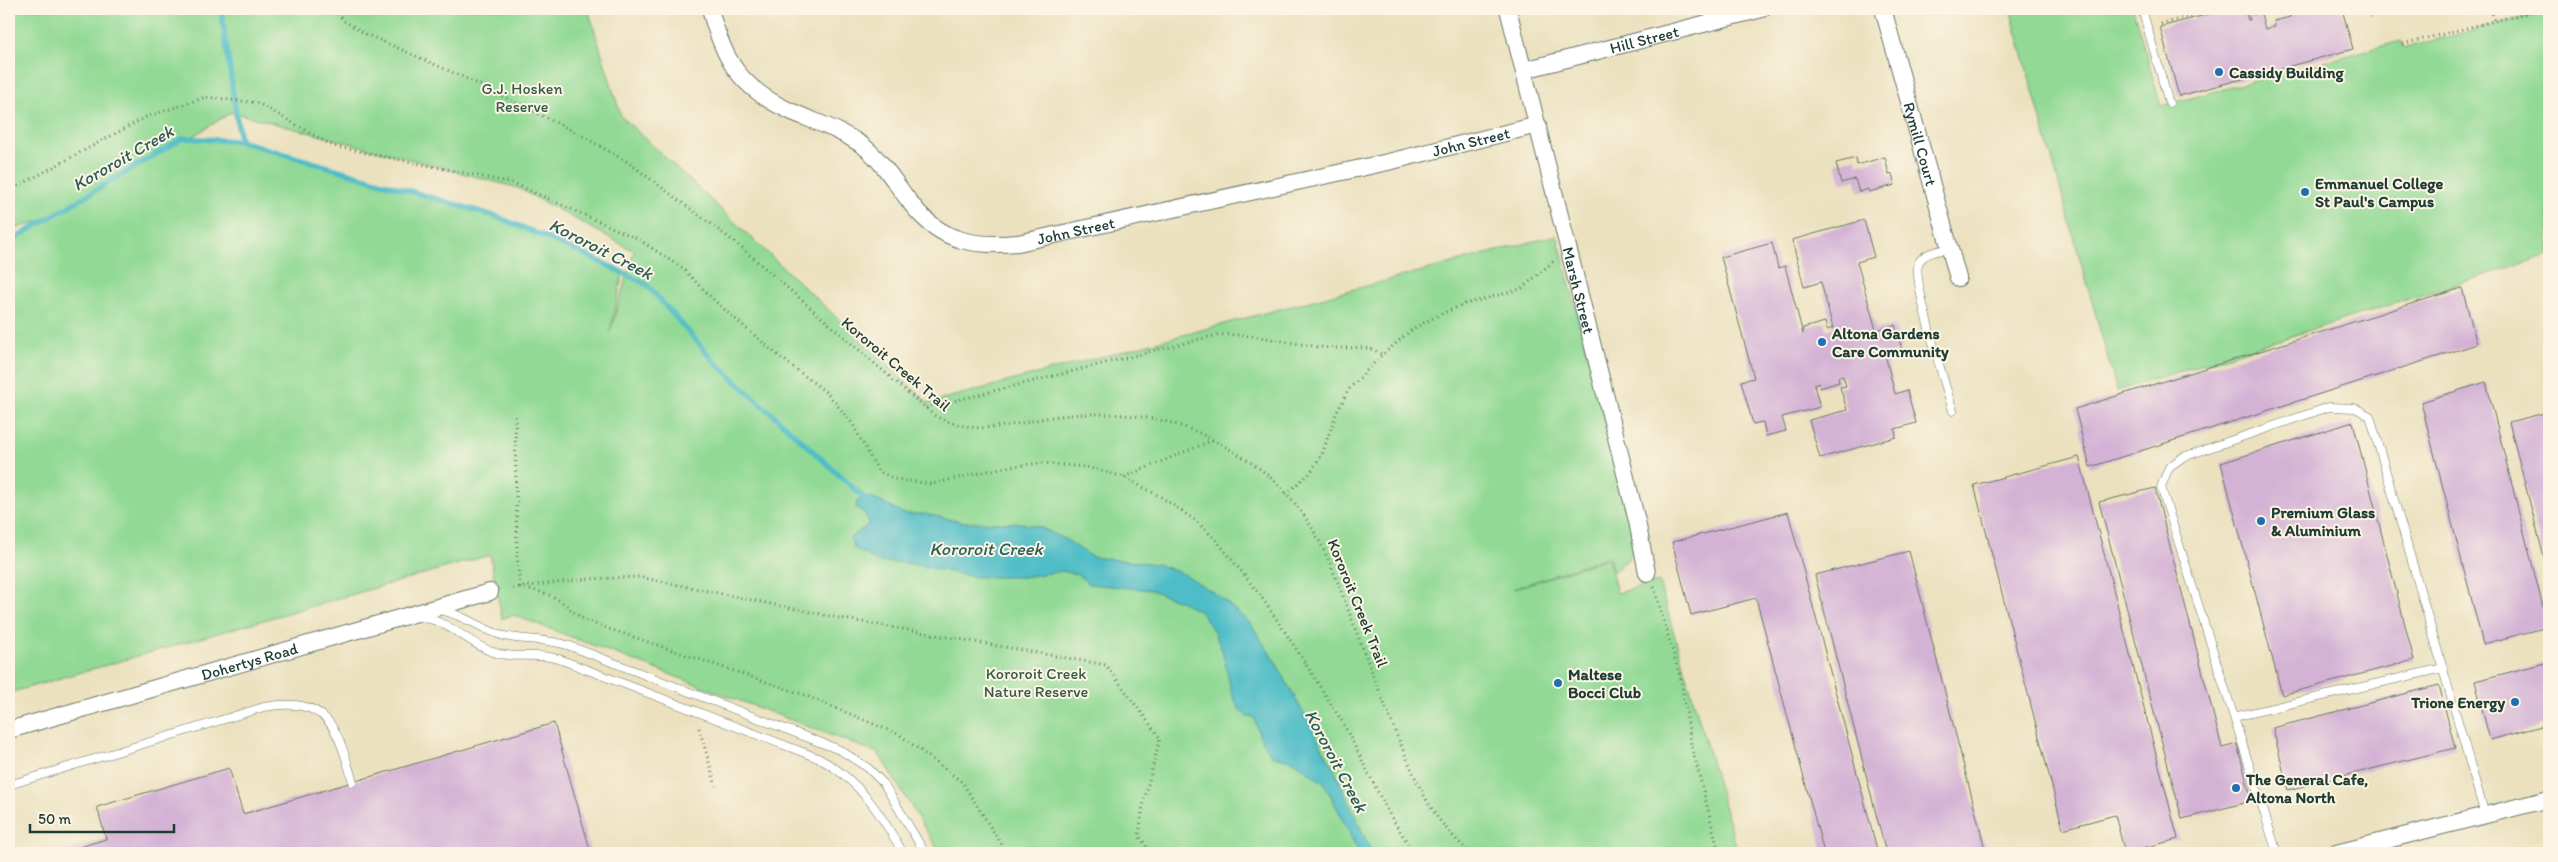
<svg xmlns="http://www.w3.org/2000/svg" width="2558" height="862" font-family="Itim,sans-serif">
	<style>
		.green { fill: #91d994; stroke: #588b64; fill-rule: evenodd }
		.water { fill: #4fbdc7; stroke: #377d7e }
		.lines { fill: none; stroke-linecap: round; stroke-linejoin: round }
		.stream { stroke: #4fbdc7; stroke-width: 5.5 }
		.building { fill: #d4b2d5 }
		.service-casing { stroke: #667665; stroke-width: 9 }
		.minor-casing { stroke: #667665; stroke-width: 18 }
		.path { stroke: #667665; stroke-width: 3; stroke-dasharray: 1 4; stroke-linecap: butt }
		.service { stroke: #fff; stroke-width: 8 }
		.minor { stroke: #fff; stroke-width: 16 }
		.poi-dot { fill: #1f6fb2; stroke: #fcf5e5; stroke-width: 2 }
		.labels { text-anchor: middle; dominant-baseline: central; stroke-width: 4; stroke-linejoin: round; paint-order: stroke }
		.street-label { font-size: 16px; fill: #1f3d34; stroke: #fcf5e5 }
		.poi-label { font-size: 16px; font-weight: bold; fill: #1f3d34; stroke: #fcf5e5; text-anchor: start }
		.park-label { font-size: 16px; fill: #365c47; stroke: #fcf5e5 }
		.water-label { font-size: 18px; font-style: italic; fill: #2b5d59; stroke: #fcf5e5 }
	</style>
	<rect width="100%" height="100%" fill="#fcf5e5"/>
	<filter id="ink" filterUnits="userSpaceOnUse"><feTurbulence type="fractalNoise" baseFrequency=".02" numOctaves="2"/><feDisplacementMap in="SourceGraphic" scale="10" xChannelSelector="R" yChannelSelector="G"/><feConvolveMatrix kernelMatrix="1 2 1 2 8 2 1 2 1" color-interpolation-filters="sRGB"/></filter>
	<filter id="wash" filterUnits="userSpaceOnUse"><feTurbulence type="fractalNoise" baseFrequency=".0096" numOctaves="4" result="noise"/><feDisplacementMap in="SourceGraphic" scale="20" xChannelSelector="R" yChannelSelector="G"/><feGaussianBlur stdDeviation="1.12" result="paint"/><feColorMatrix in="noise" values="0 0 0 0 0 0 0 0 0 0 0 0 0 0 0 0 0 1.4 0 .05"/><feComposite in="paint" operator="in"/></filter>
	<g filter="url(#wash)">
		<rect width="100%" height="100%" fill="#ebe1bf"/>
		<path class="green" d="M9,9H588L621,116L928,403L1557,235L1636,543L1629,558L1613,572L1609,556L1513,589L1608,558L1617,593L1659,582L1738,853H940L878,753L513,615L502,619L490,555L9,693V242L41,221L9,230ZM232,112L518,188L634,251L610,332L623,273L498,217L240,141L190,138Z
			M2010,9H2133L2161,106L2401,41L2404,48L2549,11V255L2117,391Z"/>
		<path class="water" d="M870,497L905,514H925L963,522L1020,523L1040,527L1065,539L1092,557L1157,564L1184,574L1219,596L1251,624L1275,661L1333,767L1372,853H1359L1325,784L1294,761L1271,755L1260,737L1254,717H1247L1238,708L1231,691L1222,650L1214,632L1202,613L1180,601L1151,590L1089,584L1078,575L1063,571L1023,577H975L907,563L878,562L854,548L850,538L869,524L866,515L856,507L857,500Z"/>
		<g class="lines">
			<path class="stream" d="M221,9L240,141
				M9,242L183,138L240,141L498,217L580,252L646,284L716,363L870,503"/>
		</g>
		<g id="blocks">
			<path class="building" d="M2228,9H2244L2248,20H2250L2247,9H2260L2265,29L2275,26L2274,21L2290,17L2287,9H2342L2353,49L2179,96L2160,27Z
				M1885,157L1889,175L1892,174L1895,185L1869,192L1868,189L1859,192L1855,179L1841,183L1836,163L1856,158L1857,165Z
				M1864,220L1874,257L1857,262L1876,330L1895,325L1902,350L1885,354L1895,394L1907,390L1916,423L1895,429L1896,437L1820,458L1809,420L1847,410L1840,387L1846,386L1843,376L1838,377L1839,382L1820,388L1819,383L1814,385L1820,407L1782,417L1786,431L1766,436L1763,422L1753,424L1741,381L1754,378L1721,257L1772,243L1778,268L1785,266L1803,334V328L1825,322L1827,330L1833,328L1821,282L1804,287L1792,240Z
				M2462,288L2477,344L2090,467L2075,409Z
				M2486,382L2548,627L2483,644L2421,402Z
				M2549,412V577L2509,422Z
				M2353,422L2414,660L2282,695L2221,463Z
				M2079,457L2178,839L2125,853L2115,815L2063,829L1974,485Z
				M2155,488L2222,748L2237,744L2252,801L2182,819L2099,502Z
				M1788,512L1878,853H1824L1756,598L1691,615L1672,542Z
				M1909,551L1986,853H1886L1815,575Z
				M2549,662V724L2490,740L2475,681Z
				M2439,685L2455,748L2288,790L2273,728Z
				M554,723L591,853H60L106,839L97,807L229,768L243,814Z"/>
		</g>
	</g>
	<g filter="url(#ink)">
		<use href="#blocks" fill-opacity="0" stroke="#667665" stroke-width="1"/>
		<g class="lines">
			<defs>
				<path id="service" d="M2142,9L2169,103
					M1950,248C1939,251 1925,252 1919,262C1910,277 1947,389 1953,411
					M439,610C461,613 482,630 504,636C526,641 548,638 570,646L840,750L868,768L884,784L925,853
					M418,617C447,619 465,641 490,651C512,660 537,652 559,659L818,758C859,779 881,814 903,853
					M2234,717L2443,668
					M9,785L264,707C330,696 337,728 353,782
					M2277,853L2161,487L2169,467L2183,457L2329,407L2355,408L2370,416L2485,815"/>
				<g id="minor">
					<path id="s1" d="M710,9C724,61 740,88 790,111C815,122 839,129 862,145C884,162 896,185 913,206C942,242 974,247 1018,243L1388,162L1538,125"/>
					<path id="s2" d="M1508,9L1637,521L1647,573"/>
					<path id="s3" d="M1883,9L1958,278"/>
					<path id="s4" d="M1524,70L1762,9"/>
					<path id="s5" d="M9,730L490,592"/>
					<path d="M2336,853L2549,799"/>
				</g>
			</defs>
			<use href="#service" class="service-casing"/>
			<use href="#minor" class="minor-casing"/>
			<path class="path" d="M335,9L344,21L366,34L472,81L579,134L629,163L736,243L935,416C977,436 1004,426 1046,418C1093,410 1163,413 1205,436C1228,448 1252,461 1271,478C1317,520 1331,565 1352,620C1368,662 1384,704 1401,745C1421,791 1432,820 1471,853
				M2253,9L2255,18
				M2365,9L2372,17
				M2491,9L2494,21
				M2399,14L2403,9
				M2161,24L2219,9
				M2403,44L2542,9
				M9,191L146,117L206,97L258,103L333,146L513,183L638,239L682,268L718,304L775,353L827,393L852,423L878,471L895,479L932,484L1005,467L1042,463L1086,467L1124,477L1161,497L1195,520L1217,541L1260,595L1289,638L1343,723L1388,812L1414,853
				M926,408L1217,335C1259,332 1299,348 1341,348C1355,348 1371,345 1382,355L1414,328L1439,315L1462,305L1521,289L1554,261
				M515,416L517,555L520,587
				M1124,477L1213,440
				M1286,494L1311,472L1322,454L1336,414L1349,389L1382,355
				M1654,587L1681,680L1691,743L1719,853
				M513,588L586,579L640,577L834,617L1106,665L1160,738L1143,805L1139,836L1151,853
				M520,588C535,590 550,593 563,603C572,610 578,617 589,622L802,694L900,735L962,782L1007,853
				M699,728L716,786"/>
			<use href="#service" class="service"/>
			<use href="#minor" class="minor"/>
		</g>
	</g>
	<g class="poi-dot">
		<circle cx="2219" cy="72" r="5"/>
		<circle cx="2305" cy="192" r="5"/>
		<circle cx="1822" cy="342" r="5"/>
		<circle cx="2261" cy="521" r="5"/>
		<circle cx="1558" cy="683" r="5"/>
		<circle cx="2515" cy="702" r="5"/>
		<circle cx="2236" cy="788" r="5"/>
	</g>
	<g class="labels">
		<g class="street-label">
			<text stroke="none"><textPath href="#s4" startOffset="124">Hill Street</textPath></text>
			<text stroke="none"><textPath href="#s1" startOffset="876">John Street</textPath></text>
			<text stroke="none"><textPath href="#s3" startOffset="140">Rymill Court</textPath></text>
			<text stroke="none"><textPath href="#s1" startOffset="471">John Street</textPath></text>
			<text stroke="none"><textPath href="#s2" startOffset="290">Marsh Street</textPath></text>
			<text transform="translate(896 364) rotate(40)">Kororoit Creek Trail</text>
			<text transform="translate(1358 603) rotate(68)">Kororoit Creek Trail</text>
			<text stroke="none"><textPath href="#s5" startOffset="250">Dohertys Road</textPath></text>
		</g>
		<g class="poi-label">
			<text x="2229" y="72">Cassidy Building</text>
			<text x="2315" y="183">Emmanuel College<tspan x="2315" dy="18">St Paul's Campus</tspan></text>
			<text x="1832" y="333">Altona Gardens<tspan x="1832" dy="18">Care Community</tspan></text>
			<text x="2271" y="512">Premium Glass<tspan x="2271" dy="18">&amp; Aluminium</tspan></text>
			<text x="1568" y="674">Maltese<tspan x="1568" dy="18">Bocci Club</tspan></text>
			<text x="2505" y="702" text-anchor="end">Trione Energy</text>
			<text x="2246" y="779">The General Cafe,<tspan x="2246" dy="18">Altona North</tspan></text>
		</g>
		<g class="park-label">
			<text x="522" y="88">G.J. Hosken<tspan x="522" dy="18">Reserve</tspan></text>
			<text x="1036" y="673">Kororoit Creek<tspan x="1036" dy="18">Nature Reserve</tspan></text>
		</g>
		<g class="water-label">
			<text transform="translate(123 158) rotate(-30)">Kororoit Creek</text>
			<text transform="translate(601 249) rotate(27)">Kororoit Creek</text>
			<text x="986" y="549">Kororoit Creek</text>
			<text transform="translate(1336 761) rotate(62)">Kororoit Creek</text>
		</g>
	</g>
	<rect width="2558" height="862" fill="none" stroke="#fcf5e5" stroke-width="30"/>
	<path d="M30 824v8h144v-8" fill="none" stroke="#1f3d34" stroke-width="2.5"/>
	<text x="38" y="824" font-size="15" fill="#1f3d34" stroke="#fcf5e5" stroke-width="4" paint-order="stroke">50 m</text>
</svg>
